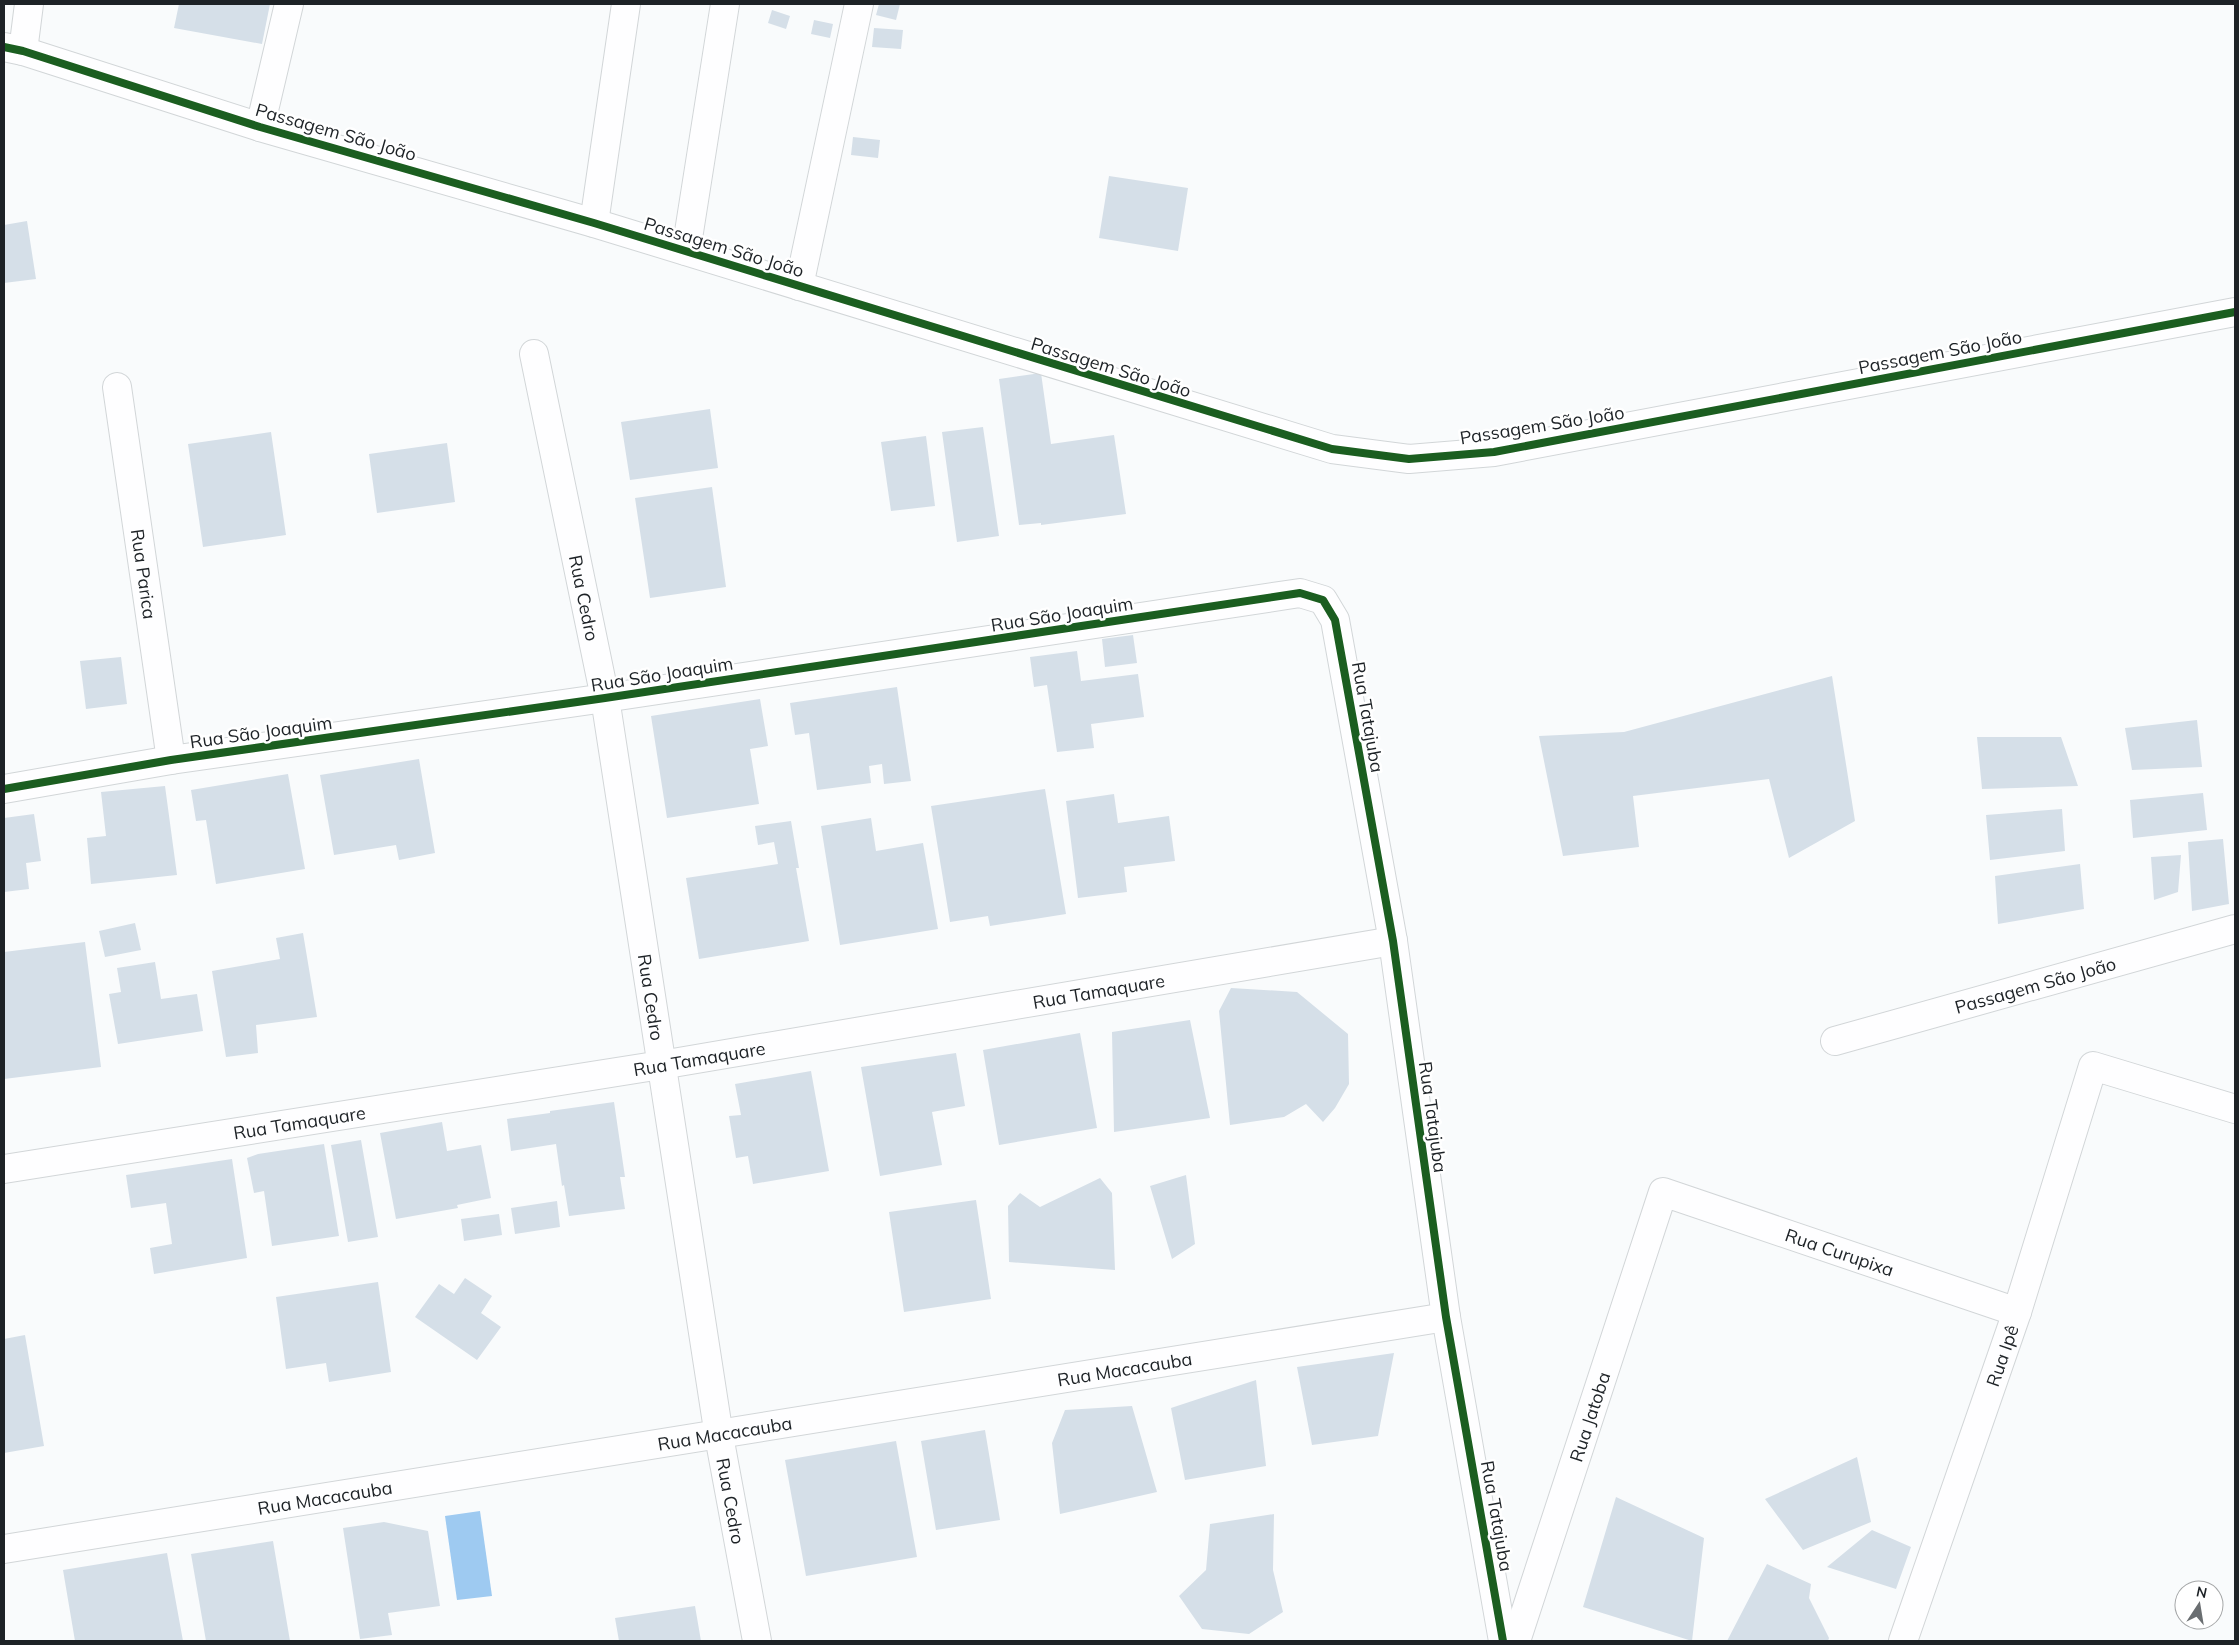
<svg xmlns="http://www.w3.org/2000/svg" width="2239" height="1645" font-family="Mulish,sans-serif">
	<style>
		.water { fill: #9ecaf1 }
		.building { fill: #d5dfe8 }
		.lines { fill: none; stroke-linecap: round; stroke-linejoin: round }
		.minor-casing { stroke: #d2d6d8; stroke-width: 30 }
		.minor { stroke: #fefeff; stroke-width: 28 }
		.cycleway-casing { stroke: #fff; stroke-width: 11 }
		.cycleway { stroke: #1b5e20; stroke-width: 8 }
		.labels { text-anchor: middle; dominant-baseline: central; stroke-width: 5; stroke-linejoin: round; paint-order: stroke }
		.street-label { font-size: 18px; fill: #1d2226; stroke: #fff }
	</style>
	<rect width="100%" height="100%" fill="#f9fbfc"/>
	<path class="water" d="M480,1511L492,1596L457,1600L445,1516Z"/>
	<path class="building" d="M179,4H270L262,44L174,28Z
		M879,4H900L896,20L876,15Z
		M772,10L790,16L786,29L768,23Z
		M814,20L833,24L830,38L811,34Z
		M874,28L903,30L901,49L872,47Z
		M853,137L880,140L878,158L851,155Z
		M1109,176L1188,188L1178,251L1099,238Z
		M27,221L36,279L4,283V225Z
		M1041,373L1051,444L1114,435L1126,514L1041,525V523L1019,525L999,379Z
		M710,409L718,468L630,480L621,422Z
		M983,427L999,536L957,542L942,432Z
		M271,432L286,535L203,547L188,444Z
		M926,436L935,506L891,511L881,442Z
		M447,443L455,502L377,513L369,454Z
		M712,487L726,587L650,598L635,498Z
		M1133,635L1137,663L1105,667L1102,639Z
		M1077,651L1081,681L1138,674L1144,717L1091,724L1094,748L1057,752L1047,685L1034,687L1030,657Z
		M121,657L127,704L86,709L80,661Z
		M1832,676L1855,821L1789,858L1769,779L1633,796L1639,847L1563,856L1539,736L1624,732Z
		M897,687L911,781L884,784L882,764L869,766L871,783L817,790L809,733L795,735L790,703Z
		M760,699L768,746L750,749L759,804L667,818L651,716Z
		M2197,720L2202,767L2132,770L2125,728Z
		M1977,737H2061L2078,786L1982,789Z
		M419,759L435,853L399,860L396,845L334,855L320,775Z
		M288,774L305,869L216,884L206,820L196,821L191,790Z
		M165,786L177,875L91,884L87,838L106,836L101,792Z
		M1045,789L1066,914L990,926L988,916L950,922L931,806Z
		M2203,793L2207,830L2133,838L2130,800Z
		M1114,794L1118,823L1169,816L1175,861L1124,867L1127,892L1078,898L1066,801Z
		M2062,809L2065,851L1990,860L1986,815Z
		M34,814L41,861L26,863L29,889L4,892V818Z
		M871,818L876,851L923,843L938,929L840,945L821,826Z
		M791,821L799,868H796L809,941L699,959L686,878L778,864L774,842L758,845L755,826Z
		M2223,839L2229,904L2192,911L2188,842Z
		M2181,855L2178,892L2154,900L2151,857Z
		M2080,864L2084,909L1998,924L1995,876Z
		M135,923L141,950L105,957L99,931Z
		M303,933L317,1017L256,1025L258,1053L226,1057L212,971L280,959L276,938Z
		M85,942L101,1067L4,1079V952Z
		M155,962L161,999L197,994L203,1031L118,1044L109,994L121,992L117,968Z
		M1231,988L1297,992L1348,1034L1349,1084L1335,1108L1323,1122L1306,1104L1284,1117L1230,1125L1219,1011Z
		M1190,1020L1210,1118L1114,1132L1112,1032Z
		M1080,1033L1097,1128L999,1145L983,1050Z
		M956,1053L965,1106L932,1112L942,1165L880,1176L861,1067Z
		M811,1071L829,1171L753,1184L748,1156L736,1158L729,1116L741,1115L735,1084Z
		M614,1102L625,1177H620L625,1209L569,1216L564,1185L562,1186L556,1144L511,1151L507,1119L550,1113V1111Z
		M442,1122L447,1151L481,1145L491,1198L457,1205L458,1208L396,1219L380,1133Z
		M361,1140L378,1237L348,1242L331,1145Z
		M324,1144L339,1236L272,1246L264,1191L254,1193L247,1158L258,1154Z
		M232,1159L247,1258L154,1274L150,1248L172,1244L166,1203L131,1208L126,1175Z
		M1186,1175L1195,1244L1172,1259L1150,1186Z
		M1100,1178L1112,1193L1115,1270L1009,1262L1008,1206L1020,1193L1040,1207Z
		M976,1200L991,1299L904,1312L889,1212Z
		M557,1201L560,1227L515,1234L511,1208Z
		M499,1214L502,1235L464,1241L461,1219Z
		M465,1278L492,1296L481,1313L501,1327L477,1360L415,1317L439,1284L454,1294Z
		M378,1282L391,1372L329,1382L326,1363L286,1369L276,1297Z
		M25,1335L44,1446L4,1453V1339Z
		M1394,1353L1378,1436L1312,1445L1297,1367Z
		M1256,1380L1266,1466L1185,1480L1171,1408Z
		M1132,1406L1157,1492L1060,1514L1052,1443L1065,1410Z
		M985,1430L1000,1520L936,1530L921,1441Z
		M896,1441L917,1557L806,1576L785,1460Z
		M1857,1457L1871,1522L1803,1550L1765,1499Z
		M1616,1497L1704,1538L1692,1641L1583,1607Z
		M1274,1514L1273,1570L1283,1612L1249,1634L1202,1629L1179,1596L1206,1570L1210,1524Z
		M384,1522L428,1531L440,1606L388,1613L392,1635L360,1639L343,1528Z
		M1872,1530L1911,1547L1896,1589L1827,1567Z
		M273,1541L290,1641H206L191,1554Z
		M167,1553L183,1641H75L63,1570Z
		M1767,1564L1811,1584L1809,1598L1829,1638L1828,1641H1727Z
		M695,1606L701,1641H619L615,1618Z"/>
	<g class="lines">
		<defs>
			<g id="minor">
				<path d="M4,47L23,51L260,127L594,223L1332,449L1409,459L1494,452L2235,312"/>
				<path d="M23,51L29,4"/>
				<path d="M260,127L289,4"/>
				<path d="M594,223L626,4"/>
				<path d="M686,251L725,4"/>
				<path d="M799,286L859,4"/>
				<path id="s1" d="M534,354L605,698L719,1436L757,1641"/>
				<path id="s2" d="M117,387L171,760"/>
				<path d="M4,789L171,760L605,698L1300,593L1323,600L1335,620L1393,941L1446,1317L1503,1641"/>
				<path id="s3" d="M1835,1041L2235,929"/>
				<path id="s4" d="M4,1169L661,1065L1393,941"/>
				<path id="s5" d="M4,1549L1446,1317"/>
				<path id="s6" d="M1516,1641L1663,1192L2017,1312"/>
				<path id="s7" d="M1903,1641L2017,1312L2093,1066L2235,1109"/>
			</g>
		</defs>
		<use href="#minor" class="minor-casing"/>
		<use href="#minor" class="minor"/>
		<defs>
			<path id="cycleway" d="M4,47L23,51L260,127L594,223L1332,449L1409,459L1494,452L2235,312
				M4,789L171,760L605,698L1300,593L1323,600L1335,620L1393,941L1446,1317L1503,1641"/>
		</defs>
		<use href="#cycleway" class="cycleway-casing"/>
		<use href="#cycleway" class="cycleway"/>
	</g>
	<g class="labels">
		<g class="street-label">
			<text transform="translate(336 132) rotate(16)">Passagem São João</text>
			<text transform="translate(724 247) rotate(17)">Passagem São João</text>
			<text transform="translate(1940 352) rotate(-11)">Passagem São João</text>
			<text transform="translate(1111 367) rotate(17)">Passagem São João</text>
			<text transform="translate(1542 425) rotate(-9)">Passagem São João</text>
			<text stroke="none"><textPath href="#s2" startOffset="189">Rua Parica</textPath></text>
			<text stroke="none"><textPath href="#s1" startOffset="249">Rua Cedro</textPath></text>
			<text transform="translate(1062 614) rotate(-9)">Rua São Joaquim</text>
			<text transform="translate(662 674) rotate(-9)">Rua São Joaquim</text>
			<text transform="translate(1368 717) rotate(80)">Rua Tatajuba</text>
			<text transform="translate(261 732) rotate(-8)">Rua São Joaquim</text>
			<text stroke="none"><textPath href="#s3" startOffset="208">Passagem São João</textPath></text>
			<text stroke="none"><textPath href="#s4" startOffset="1109">Rua Tamaquare</textPath></text>
			<text stroke="none"><textPath href="#s1" startOffset="654">Rua Cedro</textPath></text>
			<text stroke="none"><textPath href="#s4" startOffset="704">Rua Tamaquare</textPath></text>
			<text transform="translate(1433 1117) rotate(82)">Rua Tatajuba</text>
			<text stroke="none"><textPath href="#s4" startOffset="299">Rua Tamaquare</textPath></text>
			<text stroke="none"><textPath href="#s6" startOffset="659">Rua Curupixa</textPath></text>
			<text stroke="none"><textPath href="#s7" startOffset="302">Rua Ipê</textPath></text>
			<text stroke="none"><textPath href="#s5" startOffset="1135">Rua Macacauba</textPath></text>
			<text stroke="none"><textPath href="#s6" startOffset="236">Rua Jatoba</textPath></text>
			<text stroke="none"><textPath href="#s5" startOffset="730">Rua Macacauba</textPath></text>
			<text stroke="none"><textPath href="#s5" startOffset="325">Rua Macacauba</textPath></text>
			<text stroke="none"><textPath href="#s1" startOffset="1164">Rua Cedro</textPath></text>
			<text transform="translate(1497 1516) rotate(80)">Rua Tatajuba</text>
		</g>
	</g>
	<rect width="2239" height="1645" fill="none" stroke="#1d2226" stroke-width="10"/>
	<g transform="translate(2199 1605) rotate(12)"><circle r="24" fill="#ffffff" stroke="#a5a7a8"/>
	<path d="M0-4L9 19L0 12L-9 19Z" fill="#6a6e71"/>
	<text y="-8" font-size="14" font-weight="bold" text-anchor="middle" fill="#1d2226">N</text>
	</g>
</svg>
